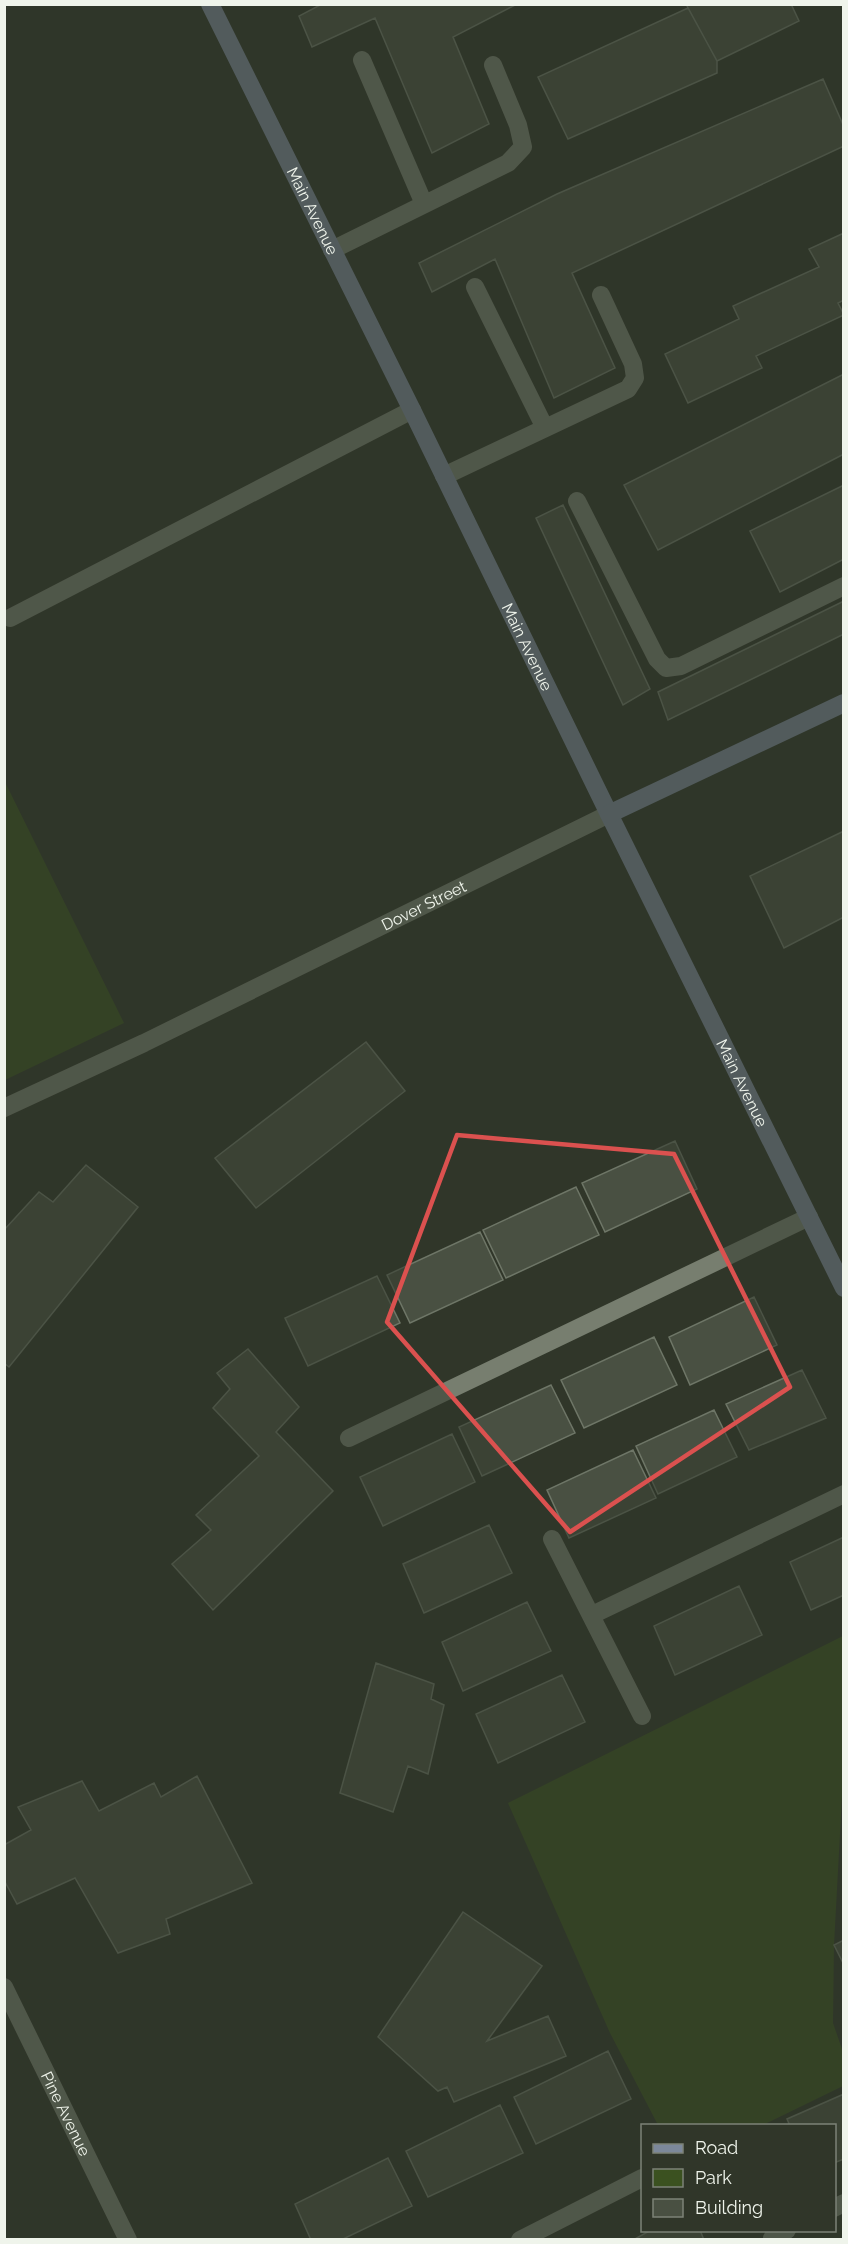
<svg xmlns="http://www.w3.org/2000/svg" width="848" height="2244" font-family="Raleway,sans-serif">
	<style>
		.green { fill: #3b5120 }
		.building { fill: #495042; stroke: #6e7667; stroke-width: 1.5 }
		.lines { fill: none; stroke-linecap: round; stroke-linejoin: round }
		.lane { stroke: #777e6f; stroke-width: 18 }
		.street { stroke: #777e6f; stroke-width: 18 }
		.secondary { stroke: #7c889a; stroke-width: 18 }
		.marked { fill: none; stroke: #db514f; stroke-width: 4.5; stroke-linejoin: round }
		.labels { text-anchor: middle; dominant-baseline: central; stroke-width: 4.5; stroke-linejoin: round; paint-order: stroke }
		.street-label { font-size: 16px; fill: #eff4eb; stroke: #303629 }
	</style>
	<rect width="100%" height="100%" fill="#303629"/>
	<path class="green" d="M4,780L124,1023L5,1080H4Z
		M843,1636L844,1794L842,1796L834,1945L833,2023L843,2052V2086L763,2125H658L610,2033L508,1803Z"/>
	<path class="building" d="M322,4H517L453,37L489,124L432,153L375,18L312,47L299,16Z
		M686,4H791L799,21L717,61Z
		M688,8L717,61V73L568,139L538,77Z
		M823,79L844,127V146L572,273L615,368L554,398L495,259L432,292L419,263L557,194Z
		M844,233V300L838,303L844,315L756,356L762,368L688,403L665,354L739,319L733,306L819,267L809,249Z
		M844,374V454L658,550L624,485Z
		M844,485V559L780,592L750,531Z
		M563,505L650,689L623,705L536,518Z
		M844,601V634L668,720L658,692Z
		M844,831V917L784,948L750,876Z
		M366,1042L405,1091L256,1208L215,1158Z
		M675,1141L697,1189L605,1232L582,1183Z
		M86,1165L138,1207L9,1367L4,1363V1230L39,1192L53,1202Z
		M576,1187L599,1235L506,1278L483,1230Z
		M480,1232L503,1280L410,1323L387,1275Z
		M377,1276L400,1323L308,1366L285,1318Z
		M754,1297L777,1345L690,1385L669,1337Z
		M654,1337L677,1385L584,1428L561,1380Z
		M248,1349L299,1407L276,1432L333,1491L213,1610L172,1564L211,1530L196,1515L259,1456L213,1408L230,1389L217,1373Z
		M802,1370L826,1418L749,1450L726,1404Z
		M551,1385L575,1433L482,1476L459,1427Z
		M714,1410L737,1457L658,1494L636,1446Z
		M452,1434L475,1482L383,1526L360,1477Z
		M633,1450L656,1498L569,1538L547,1490Z
		M489,1525L512,1573L424,1613L403,1564Z
		M844,1537V1595L811,1610L790,1562Z
		M739,1586L762,1635L675,1675L654,1626Z
		M527,1602L551,1651L463,1691L442,1642Z
		M376,1663L434,1684L431,1699L444,1705L428,1774L408,1766L393,1812L340,1793Z
		M562,1675L585,1722L498,1763L476,1714Z
		M197,1776L252,1883L166,1919L170,1934L118,1953L75,1878L17,1904L4,1880V1845L31,1830L18,1807L82,1781L99,1811L154,1783L161,1797Z
		M463,1912L542,1966L487,2041L548,2016L566,2056L454,2102L447,2087L438,2091L378,2037Z
		M844,1940V1965L834,1945Z
		M608,2051L631,2099L536,2144L514,2097Z
		M844,2094V2159L834,2163V2126H790L787,2119Z
		M500,2105L523,2153L428,2197L406,2151Z
		M388,2158L412,2206L341,2240H311L295,2204Z
		M651,2230H700L704,2240H633Z"/>
	<g class="lines">
		<path class="lane" d="M362,60L424,204
			M332,250L508,163L523,147L518,125L493,65
			M475,287L545,428
			M444,476L628,389L635,378L633,364L601,295
			M10,618L412,410
			M349,1438L809,1217
			M552,1539L642,1716
			M592,1615L844,1494
			M834,2208L844,2203
			M772,2238L787,2230
			M520,2240L642,2178"/>
		<g class="street">
			<path d="M577,501L657,659L666,668L681,666L844,586"/>
			<path id="s1" d="M4,1108L144,1043L609,814"/>
			<path id="s2" d="M4,1987L128,2240"/>
		</g>
		<g class="secondary">
			<path id="s3" d="M210,4L412,410L609,814L844,1288"/>
			<path d="M609,814L844,703"/>
		</g>
	</g>
	<path d="M0 0H848V2244H0ZM457,1135L674,1154L790,1387L570,1532L387,1322Z" fill="#303629" fill-opacity=".55" fill-rule="evenodd"/>
	<path class="marked" d="M457,1135L674,1154L790,1387L570,1532L387,1322Z"/>
	<g class="labels">
		<g class="street-label">
			<text stroke="none"><textPath href="#s3" startOffset="231">Main Avenue</textPath></text>
			<text stroke="none"><textPath href="#s3" startOffset="717">Main Avenue</textPath></text>
			<text stroke="none"><textPath href="#s1" startOffset="466">Dover Street</textPath></text>
			<text stroke="none"><textPath href="#s3" startOffset="1203">Main Avenue</textPath></text>
			<text stroke="none"><textPath href="#s2" startOffset="141">Pine Avenue</textPath></text>
		</g>
	</g>
	<rect width="848" height="2244" fill="none" stroke="#eff4eb" stroke-width="12"/>
	<rect x="641" y="2124" width="195" height="108" fill="#303629" stroke="#7c8277" stroke-width="1.5"/>
	<rect x="653" y="2144" width="30" height="9" fill="#7c889a" stroke="#7c8277" stroke-width="1.5"/>
	<text x="695" y="2154" font-size="18" fill="#eff4eb">Road</text>
	<rect x="653" y="2169" width="30" height="18" fill="#3b5120" stroke="#7c8277" stroke-width="1.5"/>
	<text x="695" y="2184" font-size="18" fill="#eff4eb">Park</text>
	<rect x="653" y="2199" width="30" height="18" fill="#495042" stroke="#7c8277" stroke-width="1.5"/>
	<text x="695" y="2214" font-size="18" fill="#eff4eb">Building</text>
</svg>
